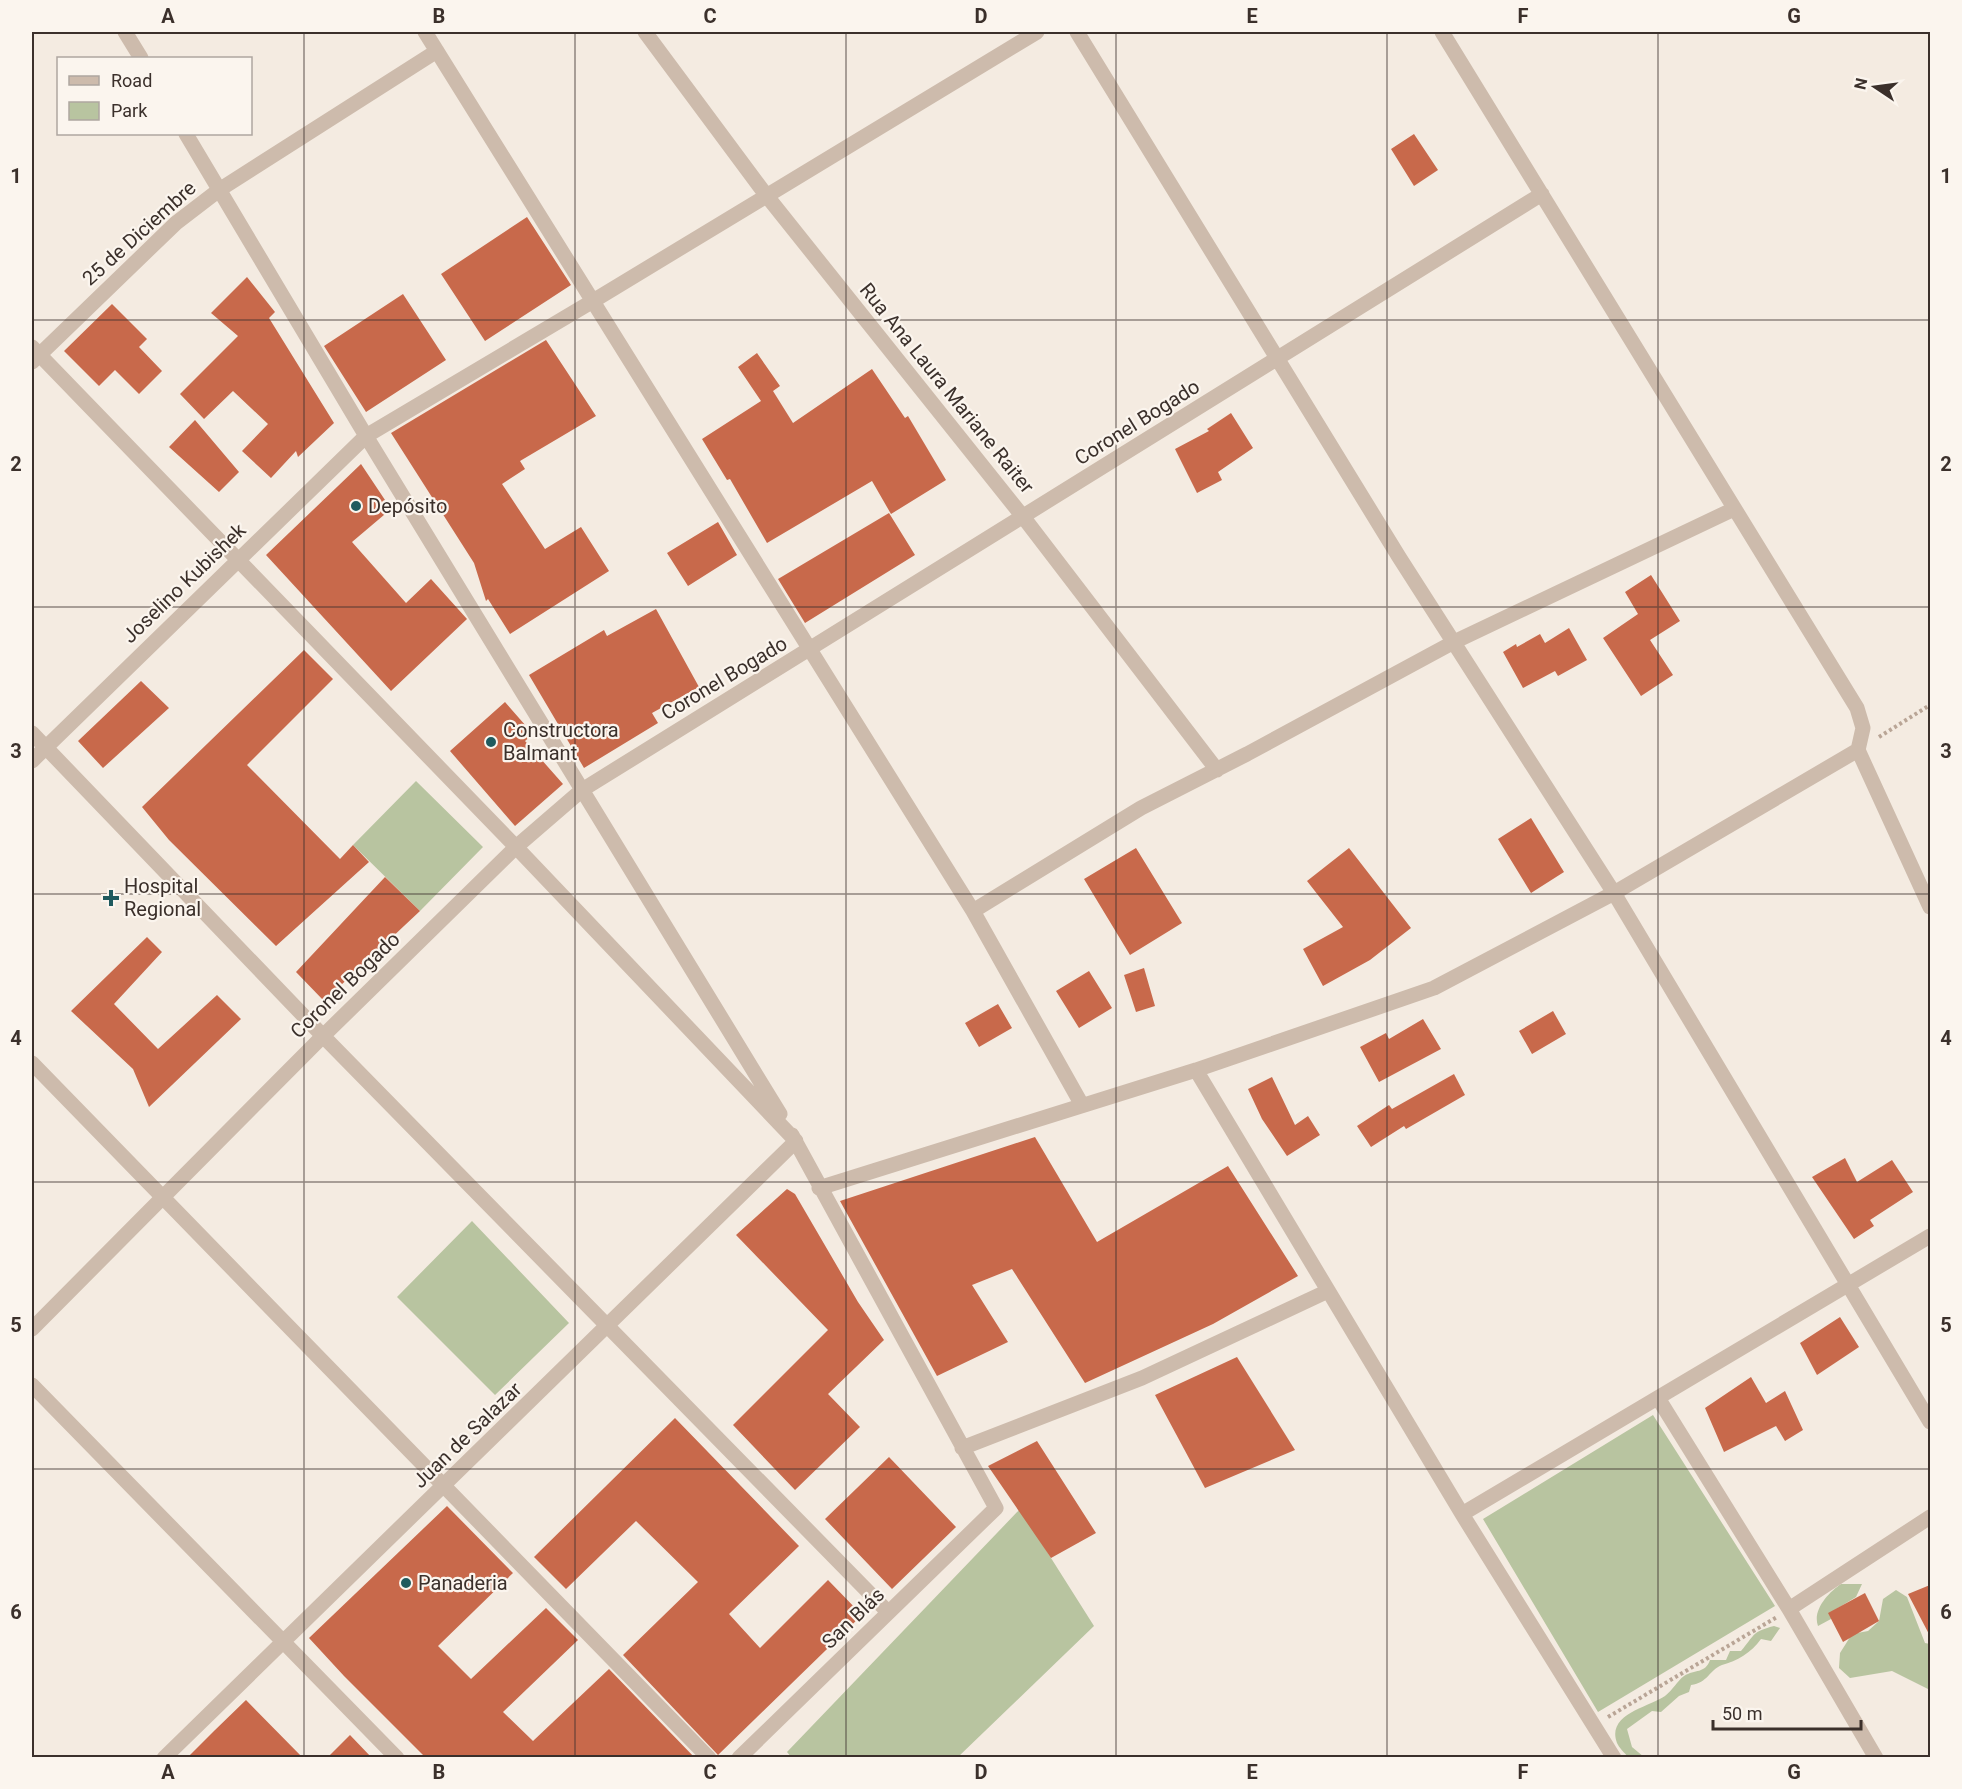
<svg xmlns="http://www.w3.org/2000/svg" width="1962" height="1789" font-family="Roboto,sans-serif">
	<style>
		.green { fill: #b8c4a0 }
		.building { fill: #c8694b }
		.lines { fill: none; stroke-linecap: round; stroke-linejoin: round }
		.path { stroke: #b9a596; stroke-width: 4; stroke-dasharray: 3 3; stroke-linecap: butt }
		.minor { stroke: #cdbbac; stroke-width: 15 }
		.grid { fill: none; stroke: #3b302b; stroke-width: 1.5; stroke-opacity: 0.55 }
		.poi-dot { fill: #1f5a5e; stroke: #fbf5ee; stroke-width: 2 }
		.labels { text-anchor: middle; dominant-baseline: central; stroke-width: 4.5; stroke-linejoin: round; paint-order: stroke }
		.street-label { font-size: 20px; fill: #3b302b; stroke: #fbf5ee }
		.poi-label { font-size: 20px; fill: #3b302b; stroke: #fbf5ee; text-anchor: start }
		.neatline { fill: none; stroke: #3b302b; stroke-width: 2 }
		.grid-label { font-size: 20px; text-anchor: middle; font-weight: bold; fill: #3b302b }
	</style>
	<rect width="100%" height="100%" fill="#f4ebe1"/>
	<path class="green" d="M416,781L483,847L420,911L353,845Z
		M472,1221L569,1323L495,1395L397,1297Z
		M1653,1415L1775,1606L1598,1712L1483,1519Z
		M1020,1509L1094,1626L958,1757L792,1758L787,1752Z
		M1841,1584H1862L1856,1597L1833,1611L1831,1619L1818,1626C1812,1610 1829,1592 1841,1584Z
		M1896,1590L1907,1597L1925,1643L1930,1644V1690L1892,1671L1850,1678L1839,1668L1840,1653L1852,1634L1868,1631L1879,1621L1883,1599Z
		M1774,1626L1780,1628L1771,1641L1761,1639C1751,1653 1737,1661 1722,1665C1709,1670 1708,1683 1691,1685L1689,1692L1679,1696L1661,1712L1652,1711L1627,1729L1632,1747L1644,1757H1628C1625,1753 1619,1748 1617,1743C1606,1714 1649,1707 1665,1696C1673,1690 1677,1681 1684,1676C1695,1669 1705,1674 1710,1660H1726L1730,1651H1741C1755,1635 1751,1632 1774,1626Z"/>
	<path class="building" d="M1414,134L1438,170L1414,186L1391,149Z
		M527,217L571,285L485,341L441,274Z
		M247,277L275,312L269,318L334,423L298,457L296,451L271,478L242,451L268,424L233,391L204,419L180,394L238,336L211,313Z
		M403,294L446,360L366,412L324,346Z
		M112,304L147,339L139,347L162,371L139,394L115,370L99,386L64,351Z
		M546,340L596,416L520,461L525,469L502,484L545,549L581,527L609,571L510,634L488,599L486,601L474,563L391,433Z
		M757,353L780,386L773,391L793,423L872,369L905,418L908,416L946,480L891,514L872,481L767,543L730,479L727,480L702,439L761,401L738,367Z
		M1231,413L1253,448L1218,472L1222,480L1197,493L1175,449L1209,431L1207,429Z
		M195,420L239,472L219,492L169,447Z
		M361,464L391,509L352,542L406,603L431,579L467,619L391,691L266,555Z
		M889,513L915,555L805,623L778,579Z
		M718,522L737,555L688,586L667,553Z
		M1651,575L1680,621L1650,640L1673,675L1641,696L1603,638L1638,614L1625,592Z
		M656,609L699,687L652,713L658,723L584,768L529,675L604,630L607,636Z
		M1569,628L1587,660L1558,676L1555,671L1523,688L1503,652L1516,644L1517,647L1540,634L1545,643Z
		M304,650L333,679L247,765L340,859L353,845L369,862L276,946L169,840L142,807Z
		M141,681L169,708L103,768L78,741Z
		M505,702L533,734L525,741L563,784L515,826L450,751Z
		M1531,818L1564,872L1531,893L1498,839Z
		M1136,848L1182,923L1130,955L1084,879Z
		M1349,848L1411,928L1370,960L1323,986L1303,949L1343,927L1307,881Z
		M385,877L420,911L324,1001L296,972Z
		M147,937L162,952L114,1004L158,1049L217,995L241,1019L149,1107L133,1069L71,1011Z
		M1144,968L1155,1006L1136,1012L1124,975Z
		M1089,971L1112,1008L1079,1028L1056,991Z
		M998,1004L1012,1028L979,1047L965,1023Z
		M1553,1011L1566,1034L1532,1054L1519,1031Z
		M1423,1019L1441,1049L1379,1082L1360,1047L1386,1033L1389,1039Z
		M1454,1074L1465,1095L1406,1129L1404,1126L1371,1147L1357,1126L1389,1105L1392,1109Z
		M1272,1077L1295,1125L1308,1116L1320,1135L1287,1156L1262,1119L1248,1089Z
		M1035,1137L1097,1242L1228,1166L1298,1276L1213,1324L1085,1383L1012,1269L972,1285L1008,1342L937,1376L840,1201Z
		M1845,1158L1857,1182L1892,1160L1913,1192L1870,1220L1874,1226L1854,1239L1812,1177Z
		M787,1189L795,1194L858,1302L884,1340L828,1394L860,1427L795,1490L733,1425L828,1330L736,1235Z
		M1840,1317L1859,1347L1817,1375L1800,1343Z
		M1237,1357L1295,1450L1205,1488L1155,1395Z
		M1751,1377L1766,1403L1785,1391L1803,1430L1785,1441L1776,1426L1724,1452L1705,1408Z
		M675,1418L799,1546L729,1614L760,1648L828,1580L862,1615L718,1755L623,1655L698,1582L636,1521L566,1589L534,1557Z
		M1037,1441L1096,1533L1051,1558L988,1466Z
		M889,1457L956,1527L892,1589L825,1519Z
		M447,1506L513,1573L438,1646L471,1679L546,1608L578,1640L503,1712L533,1741L609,1669L695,1758H426L344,1676L309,1638Z
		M1930,1585V1636L1908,1594Z
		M1865,1593L1879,1621L1843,1642L1828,1613Z
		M246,1700L303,1758H187L215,1730Z
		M350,1735L372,1758H327Z"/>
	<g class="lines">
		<path class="path" d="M1879,737L1930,705
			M1608,1717L1777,1617"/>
		<path class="minor" d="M125,32L141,58
			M425,32L973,911L1082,1105
			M645,32L766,195L1024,518L1217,770
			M1077,32L1399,557L1614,893L1930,1422
			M1442,32L1857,708L1863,728L1858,750L1930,907
			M186,134L366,436L780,1114
			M32,347L516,847L796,1141L164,1758
			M32,362L176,223L219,190L437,51
			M32,733L323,1036L888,1612
			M32,761L366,436L593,301L1037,32
			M973,911L1141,808L1247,754L1454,642L1734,509
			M32,1063L709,1758
			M1196,1070L1462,1514L1614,1758
			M819,1188L1196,1070L1434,988L1614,893L1858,750
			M32,1329L323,1036L516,847L582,790L1542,194
			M32,1385L397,1758
			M1658,1398L1789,1609L1876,1758
			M962,1448L1142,1378L1328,1291
			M1462,1514L1930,1236
			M1789,1609L1930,1517
			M739,1758L996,1508L792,1135"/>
	</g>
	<path class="grid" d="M304,32V1758M575,32V1758M846,32V1758M1116,32V1758M1387,32V1758M1658,32V1758M32,320H1930M32,607H1930M32,894H1930M32,1182H1930M32,1469H1930"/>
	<g class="poi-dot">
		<circle cx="356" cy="506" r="6"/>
		<circle cx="491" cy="742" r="6"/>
		<path d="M108 889h6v6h6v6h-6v6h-6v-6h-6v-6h6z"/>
		<circle cx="406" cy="1583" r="6"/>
	</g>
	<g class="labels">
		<g class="street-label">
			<text transform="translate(139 233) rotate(-42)">25 de Diciembre</text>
			<text transform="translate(947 388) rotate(51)">Rua Ana Laura Mariane Raiter</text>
			<text transform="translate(1137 422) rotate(-32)">Coronel Bogado</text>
			<text transform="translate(184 583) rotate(-44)">Joselino Kubishek</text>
			<text transform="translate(724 678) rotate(-31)">Coronel Bogado</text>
			<text transform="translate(345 985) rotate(-44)">Coronel Bogado</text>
			<text transform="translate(467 1435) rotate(-44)">Juan de Salazar</text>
			<text transform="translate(853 1618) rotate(-44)">San Blás</text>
		</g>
		<g class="poi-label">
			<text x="368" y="506">Depósito</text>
			<text x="503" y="730">Constructora<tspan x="503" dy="23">Balmant</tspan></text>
			<text x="124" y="886">Hospital<tspan x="124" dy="23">Regional</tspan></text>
			<text x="418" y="1583">Panaderia</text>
		</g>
	</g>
	<rect width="1962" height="1789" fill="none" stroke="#fbf5ee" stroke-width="66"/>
	<rect x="57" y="57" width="195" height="78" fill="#fbf5ee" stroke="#aea6a0" stroke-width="1.5"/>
	<rect x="69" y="76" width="30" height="9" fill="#cdbbac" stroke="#aea6a0" stroke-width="1.5"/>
	<text x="111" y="87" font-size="18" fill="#3b302b">Road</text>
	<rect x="69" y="102" width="30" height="18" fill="#b8c4a0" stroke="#aea6a0" stroke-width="1.5"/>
	<text x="111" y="117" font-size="18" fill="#3b302b">Park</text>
	<g transform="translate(1875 87) rotate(283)" stroke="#fbf5ee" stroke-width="4.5" paint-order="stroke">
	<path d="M0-4.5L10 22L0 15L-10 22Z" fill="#3b302b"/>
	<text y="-9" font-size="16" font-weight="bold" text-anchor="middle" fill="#3b302b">N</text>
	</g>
	<path d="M1713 1720v9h148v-9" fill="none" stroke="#3b302b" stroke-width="3"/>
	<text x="1722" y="1720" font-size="18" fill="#3b302b" stroke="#fbf5ee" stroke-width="4.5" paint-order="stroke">50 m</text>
	<rect x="33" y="33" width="1896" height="1723" class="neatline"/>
	<g class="grid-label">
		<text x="168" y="23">A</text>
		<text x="439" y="23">B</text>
		<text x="710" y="23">C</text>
		<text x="981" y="23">D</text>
		<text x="1252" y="23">E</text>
		<text x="1523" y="23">F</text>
		<text x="1794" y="23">G</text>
		<text x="16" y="183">1</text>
		<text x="1946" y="183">1</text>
		<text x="16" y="471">2</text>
		<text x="1946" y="471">2</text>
		<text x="16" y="758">3</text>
		<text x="1946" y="758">3</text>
		<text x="16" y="1045">4</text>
		<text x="1946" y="1045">4</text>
		<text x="16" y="1332">5</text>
		<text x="1946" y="1332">5</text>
		<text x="16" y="1619">6</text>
		<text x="1946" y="1619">6</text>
		<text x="168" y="1779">A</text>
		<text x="439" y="1779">B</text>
		<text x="710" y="1779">C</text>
		<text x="981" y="1779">D</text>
		<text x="1252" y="1779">E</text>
		<text x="1523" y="1779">F</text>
		<text x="1794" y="1779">G</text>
	</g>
</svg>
